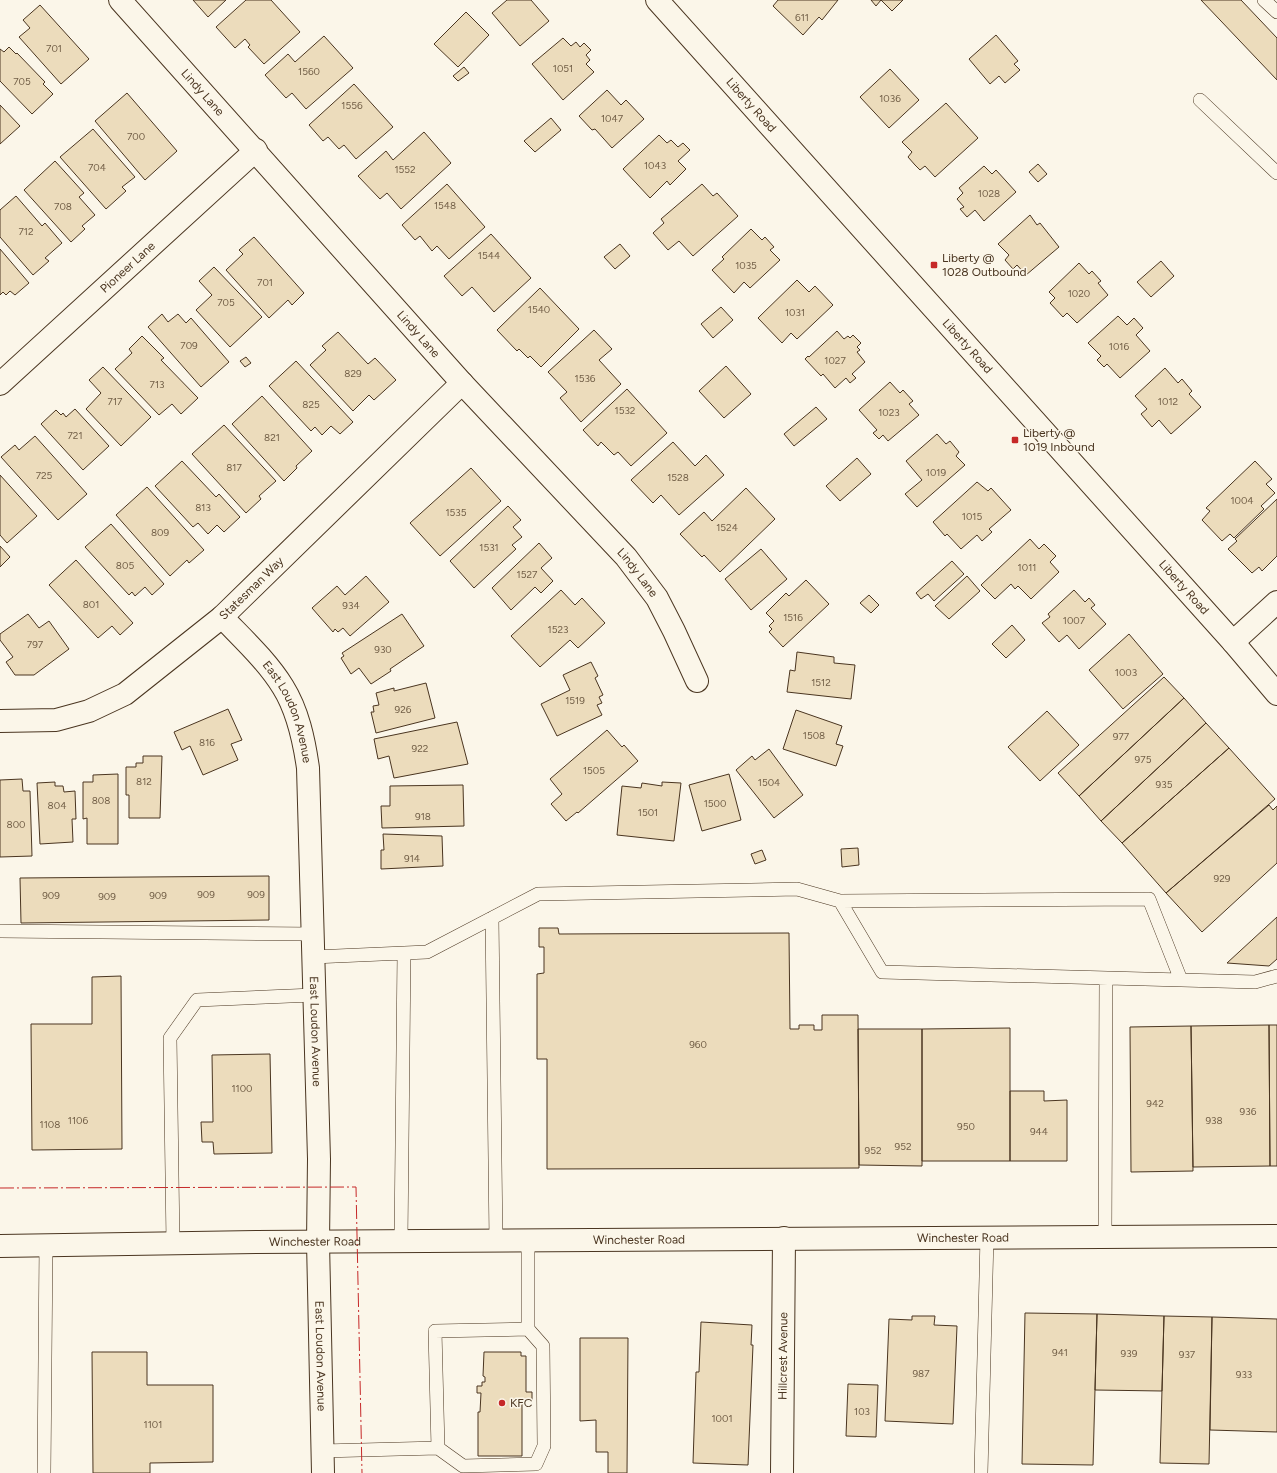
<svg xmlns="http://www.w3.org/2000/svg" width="1277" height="1473" font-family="Figtree,sans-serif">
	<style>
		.building { fill: #ecdcbc; stroke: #4a3520 }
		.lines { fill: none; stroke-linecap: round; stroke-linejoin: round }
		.lane-casing { stroke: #4a3520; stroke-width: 14 }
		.street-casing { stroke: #4a3520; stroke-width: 24 }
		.secondary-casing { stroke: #4a3520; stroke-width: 24 }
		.primary-casing { stroke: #4a3520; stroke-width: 24 }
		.lane { stroke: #fbf6e9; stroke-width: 13 }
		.street { stroke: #fbf6e9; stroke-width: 22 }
		.secondary { stroke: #fbf6e9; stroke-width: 22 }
		.primary { stroke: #fbf6e9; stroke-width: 22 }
		.power { stroke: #c62828; stroke-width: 1; stroke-dasharray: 14 3 2 3; stroke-linecap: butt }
		.poi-dot { fill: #c62828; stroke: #fbf6e9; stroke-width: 1.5 }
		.labels { text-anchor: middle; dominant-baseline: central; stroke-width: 3; stroke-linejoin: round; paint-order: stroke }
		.number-label { font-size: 10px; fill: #725f47 }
		.street-label { font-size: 12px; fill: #4a3520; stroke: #fbf6e9 }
		.poi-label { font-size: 12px; fill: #4a3520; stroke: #fbf6e9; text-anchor: start }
	</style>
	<rect width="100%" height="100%" fill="#fbf6e9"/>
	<path class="building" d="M193,0H226L208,17Z
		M246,0H271L300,32L264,64L248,47L250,45L245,39L235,48L216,27Z
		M507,0H531L549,21L520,46L492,13Z
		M778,0H838L822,20L819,17L803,35L773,6Z
		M871,0H903L892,11L881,0L876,6Z
		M1201,0H1241L1277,38V80Z
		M40,5L89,59L61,84L19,37L30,28L23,20Z
		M466,12L489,35L458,67L434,44Z
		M996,35L1018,61L1014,64L1020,70L1005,83L999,76L990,84L969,59Z
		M324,36L353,68L306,109L292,93L286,98L265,75L288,54L295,62Z
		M563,38L571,46L576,42L580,47L584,43L591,50L586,55L590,60L586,64L594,72L563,100L532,64Z
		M9,47L16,54L17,53L45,82L43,84L53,94L32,114L0,81V49L4,52Z
		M464,67L469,73L458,81L453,76Z
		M890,69L919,100L889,128L860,97Z
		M354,84L393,127L356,159L344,145L339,149L328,137L323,141L309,125Z
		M607,90L621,105L626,100L644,119L612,148L595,129L592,130L579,116Z
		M127,93L177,151L145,180L95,121Z
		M946,103L978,138L935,177L925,166L920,170L915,165L908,157L912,152L902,142Z
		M0,105L20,126L0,144Z
		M551,118L561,130L535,152L524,141Z
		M93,129L135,177L122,187L126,191L106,209L60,157Z
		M424,132L451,163L401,209L387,193L380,199L358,176L386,151L393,160Z
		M659,135L667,143L671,140L678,147L683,143L690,150L678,161L686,169L670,185L667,181L650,198L623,169Z
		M55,161L84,193L79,197L95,215L82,226L85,229L71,242L24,190Z
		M1038,164L1047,174L1038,182L1029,172Z
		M984,166L992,174L996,170L1016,192L984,221L975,210L967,217L960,209L964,207L957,199L963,193L959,188Z
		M447,184L485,227L449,259L437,246L432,251L420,236L415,240L402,225Z
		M702,184L713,196L717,193L738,216L693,256L679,241L668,250L653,233L664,223L661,219Z
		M16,196L42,226L45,223L62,243L45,258L49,261L33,275L0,237V210Z
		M1030,215L1037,225L1040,223L1059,247L1026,275L1017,265L1013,269L1005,260L1009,255L998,244Z
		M751,229L762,240L765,237L774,247L770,250L780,260L750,288L744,282L734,293L712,270L724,259L722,257Z
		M491,234L531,278L494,312L472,287L462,296L444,276Z
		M254,237L304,293L292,305L288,300L269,318L226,270L243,254L239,250Z
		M620,244L630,256L615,269L604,257Z
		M0,249L29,283L15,295L10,291L6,295L3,292L0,295Z
		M1161,261L1174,276L1151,297L1137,282Z
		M1079,263L1089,274L1092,271L1101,281L1098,283L1108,295L1077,323L1067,313L1063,317L1050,303L1055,298L1049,292Z
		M214,267L262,317L230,347L196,310L212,295L199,281Z
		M797,280L809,292L815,286L833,305L797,339L791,333L782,343L758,318Z
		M540,288L579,329L541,367L530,356L528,358L519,349L517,351L497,330Z
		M721,307L733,320L713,338L701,324Z
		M162,314L168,322L178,314L186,323L191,318L229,362L201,387L148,327Z
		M1118,316L1127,325L1134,318L1143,328L1136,335L1150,351L1120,378L1107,364L1104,367L1097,360L1101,356L1088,343Z
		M594,330L612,349L599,360L621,384L581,422L560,398L567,392L548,372Z
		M837,331L844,339L848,336L850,338L853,335L861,343L857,347L860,350L857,352L865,362L852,374L856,378L850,383L846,378L835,388L823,374L821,376L805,359L808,356L809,357Z
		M338,332L368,364L375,358L396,380L374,400L369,395L353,411L310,365L326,350L322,346Z
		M142,336L164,358L161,360L198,398L181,414L172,404L159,415L115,369L132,353L129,349Z
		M246,357L251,363L245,367L240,361Z
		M296,361L353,422L340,434L331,426L322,435L315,427L311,431L269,386Z
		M726,366L751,394L724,418L699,391Z
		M103,367L151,417L121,446L86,409L101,393L89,380Z
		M1165,368L1178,383L1182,379L1192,391L1189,394L1201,407L1171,434L1159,420L1152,427L1141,414L1147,409L1135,396Z
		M890,382L900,393L903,390L913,401L909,404L919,415L888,441L883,435L879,439L873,433L877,430L859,410Z
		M627,389L667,433L631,466L618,452L614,455L601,442L598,446L583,430Z
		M262,396L312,451L296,466L297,468L284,481L232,424Z
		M816,407L827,419L794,446L784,434Z
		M75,409L109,446L83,470L41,424L56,410L61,415L63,413L66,417Z
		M224,425L276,481L259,496L261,499L246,513L192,454Z
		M937,434L946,444L950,441L959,452L956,456L965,465L917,507L905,494L922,480L906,461Z
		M35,436L87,494L58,520L1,457L15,445L19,450Z
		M673,442L695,466L706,455L724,475L679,515L661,495L653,503L631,480Z
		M857,458L871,474L840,501L826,486Z
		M182,461L216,497L219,494L240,517L224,532L217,525L208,534L198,523L193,527L155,486Z
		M1255,461L1272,479L1266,484L1275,493L1261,506L1264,509L1234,538L1230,534L1222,541L1202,520L1210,511L1206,508Z
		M471,468L501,501L440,556L410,523Z
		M0,475L37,516L7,543L0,535Z
		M977,482L988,491L991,488L1011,510L989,529L992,532L982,541L977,535L961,549L947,534L945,536L933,522Z
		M147,487L204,550L189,563L187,560L170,576L116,515Z
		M746,488L775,519L720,572L704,555L702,557L680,534L704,512L712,521Z
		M1277,499V556L1262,571L1259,567L1252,573L1228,549L1237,541L1235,539Z
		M508,506L521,520L513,527L522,537L512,545L516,549L474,588L450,561Z
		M111,524L164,584L152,595L145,587L135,596L132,592L129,595L85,547Z
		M1030,539L1039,549L1044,544L1056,556L1050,562L1059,572L1031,599L1018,586L1015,589L1011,584L995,599L981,585Z
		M539,543L552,558L541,568L553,581L541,593L535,587L511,610L492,588Z
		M0,546L10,557L0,567Z
		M761,549L787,579L751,610L725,579Z
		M76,560L133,623L120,635L112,626L98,638L49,585Z
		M952,561L964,574L934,601L928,594L921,599L916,593Z
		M366,576L389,602L350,636L343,628L338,632L335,629L333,632L312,608L337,586L345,595Z
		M967,576L980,591L949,619L935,606Z
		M806,580L829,604L783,647L769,632L772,629L769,626L774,621L766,613L786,593L789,596Z
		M561,590L575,605L582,598L605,623L578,648L570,640L540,667L511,636Z
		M1074,590L1085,602L1089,598L1095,605L1091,608L1106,624L1079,649L1067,635L1059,642L1042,623L1050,617L1048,614Z
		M869,595L879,605L871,613L860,603Z
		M28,614L39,628L49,621L69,649L34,675H15L6,662L13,657L0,640V634Z
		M402,614L424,646L390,669L391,671L371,684L359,668L351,674L341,658L344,656L342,653Z
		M1012,625L1025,640L1006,658L992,644Z
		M1129,634L1163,674L1123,709L1089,670Z
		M797,652L834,657V663L855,665L851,699L787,692L790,670L795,671Z
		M591,662L598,676L595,678L603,695L599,697L602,703L597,705L602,715L557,736L541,704L570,690L563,675Z
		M1164,677L1184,698L1079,796L1058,773Z
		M426,683L435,718L376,733L371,712H374L373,706L379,705L376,693L394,688V691Z
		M1184,698L1206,723L1101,821L1079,796Z
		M228,709L242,740L231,744L238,760L203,775L190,746L182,750L174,732Z
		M796,710L842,726L836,744L843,746L836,766L783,749Z
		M1047,711L1079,745L1040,781L1008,747Z
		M457,722L468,764L394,778L389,756L378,759L374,739Z
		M1206,723L1229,748L1122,843L1101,821Z
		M607,730L622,747L624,745L638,761L578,813L577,812L566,821L551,804L562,794L550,779Z
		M1229,748L1275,799L1166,893L1122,843Z
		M769,749L803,795L774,818L736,770L752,756L755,760Z
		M143,756H162L160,818H129V795H126V767H136V763H143Z
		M118,774V844H87V818L83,819V782H93V775Z
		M729,774L741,820L702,831L689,785Z
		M22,779L23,791H30L32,856L0,857V780Z
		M55,782V786H63L64,792L75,791L76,819H72L73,842L40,844L37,783Z
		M662,782L681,783L674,841L617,835L622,786L641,788L642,783L662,786Z
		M463,785L464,826L382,828L381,806H390V786Z
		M1269,805L1273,810L1277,806V863L1202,932L1166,893Z
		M383,834L442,836L443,866L381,869V850H384Z
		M858,848L859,865L842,867L841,849Z
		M762,850L766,860L755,864L751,854Z
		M269,876V920L21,923L20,878Z
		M1277,917V959L1269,966L1227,963Z
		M539,928H558L559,934L789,933L790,1029H799V1025H814V1030H822V1015H858L859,1168L547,1169V1059H537V974L544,973V947H539Z
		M121,976L122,1149L32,1150L31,1024H92V977Z
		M1269,1025H1277V1166H1270Z
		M1269,1025L1270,1166L1193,1167L1191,1026Z
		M1191,1026L1193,1171L1131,1172L1130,1027Z
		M1010,1028V1161H922V1029Z
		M858,1029H922V1166L859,1165Z
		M270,1054L272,1153L214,1154L213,1142H202L201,1122H213L212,1055Z
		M1010,1091H1044V1101L1067,1100V1161H1010Z
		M1025,1313L1097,1314L1093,1465L1022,1464Z
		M1097,1314L1164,1316L1162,1391L1095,1390Z
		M912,1316H935L934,1325L957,1326L953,1424L885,1421L889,1319L912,1320Z
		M1164,1316L1212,1317L1209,1464L1160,1463Z
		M1212,1317L1277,1319V1432L1210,1430Z
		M701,1322L752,1325L751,1345H753L748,1465L693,1463L696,1372H699Z
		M580,1338H628L627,1473H608V1452H596V1420L580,1421Z
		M92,1352H147V1385H213V1462L150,1463V1473H93Z
		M484,1352H521V1356H526V1392H532V1401L524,1400L522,1405V1456H478V1412H480L481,1393H477V1386H482V1382H485V1377L483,1376Z
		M848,1384L878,1385L876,1437L846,1436Z"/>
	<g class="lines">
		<defs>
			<path id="lane" d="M1264,0L1277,12
				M1200,100L1277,173
				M840,901L1149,899L1181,980
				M492,918L496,1241
				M0,931L313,934
				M313,957L427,952L538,894L797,889L840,901L882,972L1255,982L1277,976
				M1105,1237L1106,978
				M401,1241L404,953
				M173,1243L170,1038L197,1000L314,995
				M438,1448L463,1466L536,1464L544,1446L543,1346L528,1329V1241
				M322,1451L438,1448L435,1331L528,1329
				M44,1473L46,1245
				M981,1473L987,1237"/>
			<g id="street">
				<path id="s1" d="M120,0L462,383L626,557L657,598L674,631L697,681"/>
				<path id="s2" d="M0,384L256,150"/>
				<path id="s3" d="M222,617C243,639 267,661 283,687C298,711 304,740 308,768L319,1159L318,1242"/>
				<path d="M1233,642L1277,602"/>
				<path id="s4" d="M0,721L56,720L89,711L125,694L222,617L462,383"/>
				<path id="s5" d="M782,1473L784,1238"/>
			</g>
			<g id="secondary">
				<path id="s6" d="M657,0L1233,642L1277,694"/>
				<path id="s7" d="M318,1242L323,1473"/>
			</g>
			<g id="primary">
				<path id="s8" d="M0,1246L256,1242L1277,1236"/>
			</g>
		</defs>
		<use href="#lane" class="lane-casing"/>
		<use href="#street" class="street-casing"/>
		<use href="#secondary" class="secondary-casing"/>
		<use href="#primary" class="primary-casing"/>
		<use href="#lane" class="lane"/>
		<use href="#street" class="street"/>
		<use href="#secondary" class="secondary"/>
		<use href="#primary" class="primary"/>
		<path class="power" d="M0,1188L356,1187L362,1473"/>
	</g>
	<g class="poi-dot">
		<rect x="930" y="261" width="8" height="8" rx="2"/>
		<rect x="1011" y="436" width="8" height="8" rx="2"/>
		<circle cx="502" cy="1403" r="4"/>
	</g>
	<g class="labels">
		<g class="number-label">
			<text x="802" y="17">611</text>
			<text x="54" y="48">701</text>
			<text x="563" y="68">1051</text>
			<text x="309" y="71">1560</text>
			<text x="22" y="81">705</text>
			<text x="890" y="98">1036</text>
			<text x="352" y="105">1556</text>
			<text x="612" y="118">1047</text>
			<text x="136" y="136">700</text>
			<text x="655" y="165">1043</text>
			<text x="97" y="167">704</text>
			<text x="405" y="169">1552</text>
			<text x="989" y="193">1028</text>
			<text x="445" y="205">1548</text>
			<text x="63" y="206">708</text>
			<text x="26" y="231">712</text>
			<text x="489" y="255">1544</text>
			<text x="746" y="265">1035</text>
			<text x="265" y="282">701</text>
			<text x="1079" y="293">1020</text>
			<text x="226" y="302">705</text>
			<text x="539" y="309">1540</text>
			<text x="795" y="312">1031</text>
			<text x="189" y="345">709</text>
			<text x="1119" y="346">1016</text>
			<text x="835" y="360">1027</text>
			<text x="353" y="373">829</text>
			<text x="585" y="378">1536</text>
			<text x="157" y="384">713</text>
			<text x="115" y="401">717</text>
			<text x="1168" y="401">1012</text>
			<text x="311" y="404">825</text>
			<text x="625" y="410">1532</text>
			<text x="889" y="412">1023</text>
			<text x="75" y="435">721</text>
			<text x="272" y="437">821</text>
			<text x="234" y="467">817</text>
			<text x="936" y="472">1019</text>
			<text x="44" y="475">725</text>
			<text x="678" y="477">1528</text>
			<text x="1242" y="500">1004</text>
			<text x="203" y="507">813</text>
			<text x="456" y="512">1535</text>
			<text x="972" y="516">1015</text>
			<text x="727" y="527">1524</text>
			<text x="160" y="532">809</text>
			<text x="489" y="547">1531</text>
			<text x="125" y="565">805</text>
			<text x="1027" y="567">1011</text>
			<text x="527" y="574">1527</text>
			<text x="91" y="604">801</text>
			<text x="351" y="605">934</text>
			<text x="793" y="617">1516</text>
			<text x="1074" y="620">1007</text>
			<text x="558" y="629">1523</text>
			<text x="35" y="644">797</text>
			<text x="383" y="649">930</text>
			<text x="1126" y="672">1003</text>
			<text x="821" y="682">1512</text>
			<text x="575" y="700">1519</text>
			<text x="403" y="709">926</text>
			<text x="814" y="735">1508</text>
			<text x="1121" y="736">977</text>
			<text x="207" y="742">816</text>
			<text x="420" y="748">922</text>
			<text x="1143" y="759">975</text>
			<text x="594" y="770">1505</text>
			<text x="144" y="781">812</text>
			<text x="769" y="782">1504</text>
			<text x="1164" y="784">935</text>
			<text x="101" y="800">808</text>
			<text x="715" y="803">1500</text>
			<text x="57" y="805">804</text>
			<text x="648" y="812">1501</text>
			<text x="423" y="816">918</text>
			<text x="16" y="824">800</text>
			<text x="412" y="858">914</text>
			<text x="1222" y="878">929</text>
			<text x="206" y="894">909</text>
			<text x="256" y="894">909</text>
			<text x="51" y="895">909</text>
			<text x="158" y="895">909</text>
			<text x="107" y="896">909</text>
			<text x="698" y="1044">960</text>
			<text x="242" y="1088">1100</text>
			<text x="1155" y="1103">942</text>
			<text x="1248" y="1111">936</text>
			<text x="78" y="1120">1106</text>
			<text x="1214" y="1120">938</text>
			<text x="50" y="1124">1108</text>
			<text x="966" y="1126">950</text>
			<text x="1039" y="1131">944</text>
			<text x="903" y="1146">952</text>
			<text x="873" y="1150">952</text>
			<text x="1060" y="1352">941</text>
			<text x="1129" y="1353">939</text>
			<text x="1187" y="1354">937</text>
			<text x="921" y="1373">987</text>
			<text x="1244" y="1374">933</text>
			<text x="862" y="1411">103</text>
			<text x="722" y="1418">1001</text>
			<text x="153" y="1424">1101</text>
		</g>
		<g class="street-label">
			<text stroke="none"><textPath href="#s1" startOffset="124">Lindy Lane</textPath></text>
			<text stroke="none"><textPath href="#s6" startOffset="141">Liberty Road</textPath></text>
			<text stroke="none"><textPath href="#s2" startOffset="173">Pioneer Lane</textPath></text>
			<text stroke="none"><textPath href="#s1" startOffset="448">Lindy Lane</textPath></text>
			<text stroke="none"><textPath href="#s6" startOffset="465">Liberty Road</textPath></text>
			<text stroke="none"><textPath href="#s1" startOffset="772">Lindy Lane</textPath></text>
			<text stroke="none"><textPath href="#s6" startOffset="789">Liberty Road</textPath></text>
			<text stroke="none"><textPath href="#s4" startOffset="295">Statesman Way</textPath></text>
			<text stroke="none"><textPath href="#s3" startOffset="118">East Loudon Avenue</textPath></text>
			<text stroke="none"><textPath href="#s3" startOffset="442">East Loudon Avenue</textPath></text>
			<text stroke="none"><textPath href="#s8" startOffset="963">Winchester Road</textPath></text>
			<text stroke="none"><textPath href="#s8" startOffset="639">Winchester Road</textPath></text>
			<text stroke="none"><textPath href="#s8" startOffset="315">Winchester Road</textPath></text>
			<text stroke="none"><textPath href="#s7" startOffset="114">East Loudon Avenue</textPath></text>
			<text stroke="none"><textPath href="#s5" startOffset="117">Hillcrest Avenue</textPath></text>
		</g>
		<g class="poi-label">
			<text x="942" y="258">Liberty @<tspan x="942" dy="14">1028 Outbound</tspan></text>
			<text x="1023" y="433">Liberty @<tspan x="1023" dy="14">1019 Inbound</tspan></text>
			<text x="510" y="1403">KFC</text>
		</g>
	</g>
</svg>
